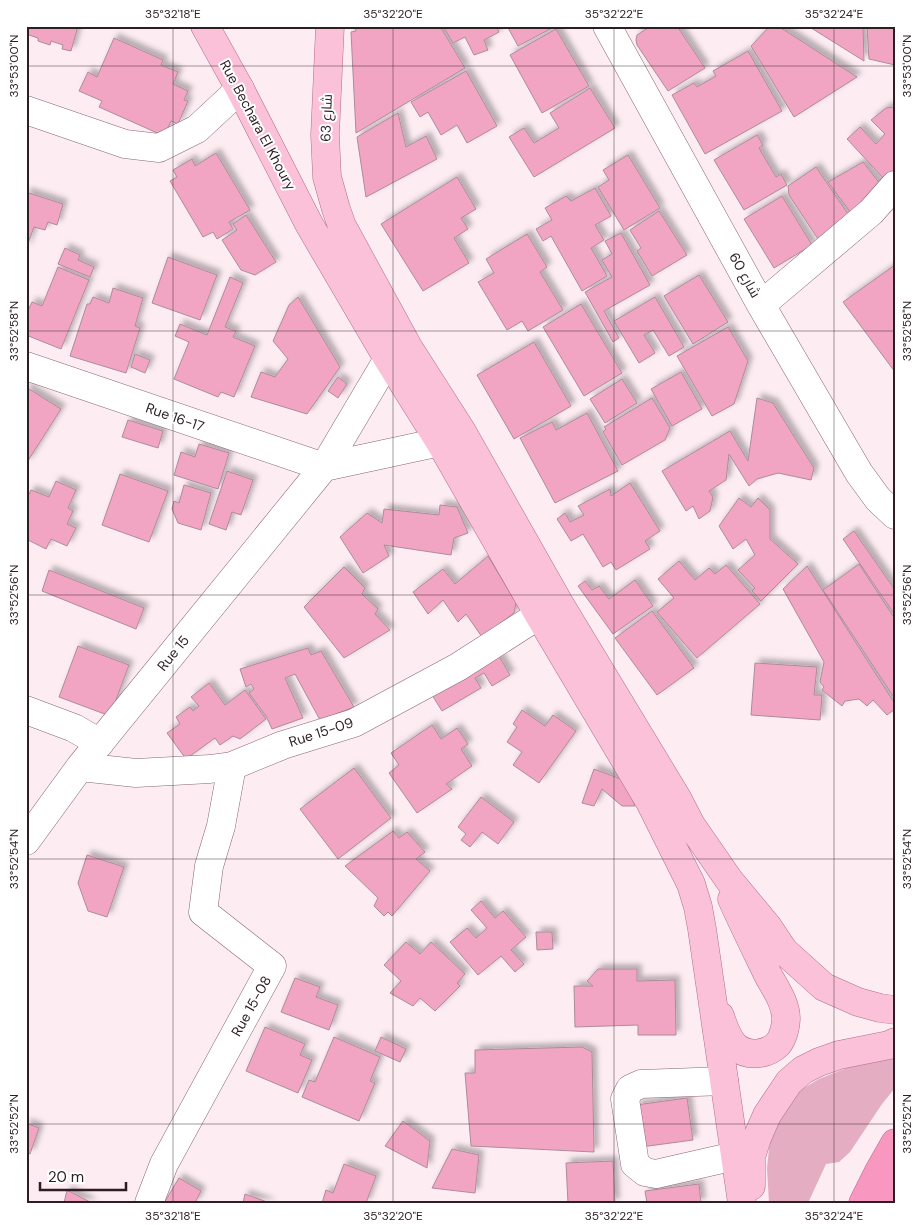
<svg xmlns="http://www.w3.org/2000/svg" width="921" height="1229" font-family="'DM Sans',Cairo,sans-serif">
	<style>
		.green { fill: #e4adc2 }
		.building { fill: #f1a5c3; stroke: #ae8b98; filter: url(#shadow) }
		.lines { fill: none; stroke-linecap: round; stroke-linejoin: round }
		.minor-casing { stroke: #886673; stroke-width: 29 }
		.major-casing { stroke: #b16d88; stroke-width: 29 }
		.highway-casing { stroke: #b16d88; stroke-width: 29 }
		.minor { stroke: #fff; stroke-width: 28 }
		.major { stroke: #fbc1d9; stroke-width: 28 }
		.highway { stroke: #f897bf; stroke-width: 28 }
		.ticks { fill: none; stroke: #2c1e23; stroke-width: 1; stroke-opacity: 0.45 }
		.labels { text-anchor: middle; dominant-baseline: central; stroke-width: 4; stroke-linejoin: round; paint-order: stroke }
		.street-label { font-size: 14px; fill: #2c1e23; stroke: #fff }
		.neatline { fill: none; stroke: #2c1e23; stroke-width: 2 }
		.ticks-label { font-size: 12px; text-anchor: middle; fill: #2c1e23 }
	</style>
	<defs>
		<filter id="shadow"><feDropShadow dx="4.5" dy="-4.5" stdDeviation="2.5" flood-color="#0004"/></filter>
	</defs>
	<rect width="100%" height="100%" fill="#fdedf3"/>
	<path class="green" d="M895,1056V1088L882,1104L850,1152L839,1162L826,1164L808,1203H769L767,1168L770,1139L780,1113L799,1091L819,1079L849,1067Z"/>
	<path class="building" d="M26,26H78L71,51L62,49L63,45L51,41L50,45L38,41V38L26,34Z
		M355,26H440L465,68L356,133L351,32L356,31Z
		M443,26H496L499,32L484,40L488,50L474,55L465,37L453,43Z
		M507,26H554V27L518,46Z
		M651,26H677L705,68L668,91L637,45L636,40L637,35Z
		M770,26H778L857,77L794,117L751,46Z
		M808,26H863L864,61Z
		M867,26H895V65L869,59Z
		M556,29L589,86L542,113L510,55Z
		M114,38L163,60L161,65L178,72L173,84L188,91L184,100L188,101L178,124L171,121L164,136L99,107L102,101L79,91L88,72L97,77Z
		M748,51L782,111L705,154L672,95L694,83L697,87L716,76L713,71Z
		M466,71L497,126L467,143L457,125L441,135L428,112L420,117L411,102Z
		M590,88L615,128L534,177L509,137L524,128L534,143L559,128L550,113Z
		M895,107V168L885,180L847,139L860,127L876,144L885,134L871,120L886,108Z
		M398,113L406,147L426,136L437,159L366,197L357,137Z
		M757,135L763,145L759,148L776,177L781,174L787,185L744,210L714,160Z
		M216,153L250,210L229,222L233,229L217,239L213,232L203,237L170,181L177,177L173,170L192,159L195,166Z
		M628,155L660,208L624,230L598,187L609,180L603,170Z
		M863,162L881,185L854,217L828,182Z
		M816,167L850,217L818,239L789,195L788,186Z
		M457,177L476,209L461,218L468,229L454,238L469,263L423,291L381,224Z
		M595,188L611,216L595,225L604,240L591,248L607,276L582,291L551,236L543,241L536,229L552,220L545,208L566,196L571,201Z
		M26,192L63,204L57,225L48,222L45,230L34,227L26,249Z
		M782,196L812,245L774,268L744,219Z
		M659,211L687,255L652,276L637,251L641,248L630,230Z
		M246,215L276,262L255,275L241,270L222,240L237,230L233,224Z
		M621,233L650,285L604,311L619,338L613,342L585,292L612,277L602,260L612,254L605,241Z
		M527,234L547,267L540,272L563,310L528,331L522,321L507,330L478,282L494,273L486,259Z
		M65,248L80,255L78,260L94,267L90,277L58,264Z
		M168,257L217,275L200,320L152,303Z
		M895,265V372L843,302Z
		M58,267L89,280L61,349L26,335V315L32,302L42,306Z
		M699,275L728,322L693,344L664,296Z
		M230,277L243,283L225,327L236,331L233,337L255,346L234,397L221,392L218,397L174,379L189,342L175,336L180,324L207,335Z
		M113,288L143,298L135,326L140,328L126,373L70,356L87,304H90L93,297L109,303Z
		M298,297L340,367L307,414L251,397L261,372L275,377L288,359L273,341L289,305Z
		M655,297L684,347L669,356L653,330L644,335L655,353L639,363L614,321Z
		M581,304L622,373L584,396L543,327Z
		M728,327L748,361L734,404L712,416L677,356Z
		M534,342L571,406L514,439L477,375Z
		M135,354L150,360L145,373L131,367Z
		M681,372L702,409L672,426L651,389Z
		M338,377L347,384L338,398L328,391Z
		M622,379L637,403L605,423L590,399Z
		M26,387L61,409L26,464Z
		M652,398L670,428L665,440L622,465L603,432L606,429L604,427Z
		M757,398L773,403L814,468L811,480L778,473L757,479L749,486L729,454L726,480L709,491L713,497L710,511L699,519L693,506L686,511L662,471L730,431L748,461Z
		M587,413L618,471L555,503L520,438L552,422L556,430Z
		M128,420L163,431L158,448L122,437Z
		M199,444L229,453L218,489L174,475L181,452L195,457Z
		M227,471L253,480L241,515L232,512L226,530L209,524Z
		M120,474L168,491L149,542L102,525Z
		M56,481L76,490L68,508L73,511L67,524L76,528L67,546L51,539L46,549L26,539V500L31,490L49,497Z
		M630,483L660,531L645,541L650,549L616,570L611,562L603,567L583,534L571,541L557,519L565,513L570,522L584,515L578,506L610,489L611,496Z
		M184,485L211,493L201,530L178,523L172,509L174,501L179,503Z
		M739,498L751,507L758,498L770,510V539L798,564L761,601L752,591L755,588L738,570L755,555L746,539L733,549L719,526Z
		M440,505L457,507L468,533L454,538L451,555L384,545L389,556L363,573L340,537L367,513L382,523L384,509L439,515Z
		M854,531L895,590V615L843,539Z
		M488,556L516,603L514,613L482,637L466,614L458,622L443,600L428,614L413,592L443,569L455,584Z
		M679,561L695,580L709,568L715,574L726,565L760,604L697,658L657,612L674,598L658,579Z
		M859,564L895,619V699L823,590Z
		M807,566L895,704V709L887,715L873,700L867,706L859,699L845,701L842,706L822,690L824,687L820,682L824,662L783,589Z
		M344,567L365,588L362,594L378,609L375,614L390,630L344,658L304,607Z
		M49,570L144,608L136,629L42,591Z
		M635,580L653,606L613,634L578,586L585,581L592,590L599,586L609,599Z
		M652,611L694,668L657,695L615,638Z
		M78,646L129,665L110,716L59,697Z
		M308,648L311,655L321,651L354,707L320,720L295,674L285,678L303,718L272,729L266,716L249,693L254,689L251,684L246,687L240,669Z
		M499,656L510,675L492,686L484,673L475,678L481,688L442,711L432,695Z
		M755,663L817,667L814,695H822L820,720L751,715Z
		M209,683L225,705L245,690L266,719L240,739L233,736L220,745L215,738L186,759L167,733L180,724L176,717L190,707L193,711L199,706L191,697Z
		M522,710L545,726L553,715L576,731L539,783L513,765L522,752L507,742L517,727L513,724Z
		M432,725L441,739L457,728L468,744L461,749L472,766L446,784L452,789L417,813L389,773L399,765L391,753Z
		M354,768L391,818L338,859L300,809Z
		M594,769L626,781L635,806H622L602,789L594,806L582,803Z
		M481,797L514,822L498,844L482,832L470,847L461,840L466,834L458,827Z
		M393,831L399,838L407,832L425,852L416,859L430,871L392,916L388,912L384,916L374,906L378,898L345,866Z
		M87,855L124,867L107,917L88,911L78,883Z
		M481,901L495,918L503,911L526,937L511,950L524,964L515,972L501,956L478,975L450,942L467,928L476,938L487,928L471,910Z
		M536,932H552L553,949L537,950Z
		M406,942L420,954L431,942L465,974L457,983L460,986L435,1011L420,998L413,1006L390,993L401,981L384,965Z
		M598,969H637V981L675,980L676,1035H638V1025L575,1027L574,986H593L587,981Z
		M295,978L320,987L316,997L338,1005L329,1030L281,1012Z
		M265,1027L305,1044L300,1055L312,1060L298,1093L246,1071Z
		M334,1037L380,1057L370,1081L375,1083L359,1121L302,1097L309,1080L315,1082Z
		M381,1037L406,1049L400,1062L375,1051Z
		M582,1047L592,1052L594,1152L471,1146L465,1073H475V1050Z
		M687,1098L693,1140L641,1147L636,1105Z
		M403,1121L430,1141L427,1168L385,1146Z
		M26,1123L39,1128L30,1154L26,1152Z
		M452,1149L479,1155L475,1193L432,1188Z
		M613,1161L615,1203H568L566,1163Z
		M344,1164L376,1176L366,1203H322L326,1190L333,1193Z
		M179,1178L201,1191L195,1203H164Z
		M699,1184L701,1203H647L645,1191Z
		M67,1190L92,1203H64Z
		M245,1194L270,1203H243Z"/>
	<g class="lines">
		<defs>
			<path id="minor" d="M607,26L761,305L859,473L878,499L895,515
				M26,110L125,144L159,148L197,129L240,89
				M761,305L871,212L895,185
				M26,366L324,467
				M324,467L440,442
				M26,710L74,728L100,743
				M80,767L136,773L210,769L232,766L283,745L354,723L458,667L539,615
				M26,841L80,767L324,467L388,359
				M724,1081L641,1084L630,1089L625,1099L635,1164L645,1172L656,1174L735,1156
				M149,1203L164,1164L272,966L203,912L209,866L221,826L232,766"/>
			<path id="major" d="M205,26L240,89L309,224L388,359L440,442L539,615L650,802L691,884L698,907L702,929L742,1203
				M330,26L325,135L327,177L336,209L342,226L408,347L461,430L559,603L677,798L691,825L729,880L768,927L784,951L824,987L858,1002L880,1008L895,1010
				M720,1016C724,1027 727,1039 736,1047C748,1057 767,1055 778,1044C783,1038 786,1026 786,1019C786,1002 774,987 767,973C755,948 743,924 732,899
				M751,1186V1157L757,1138L767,1115L789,1082L803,1070L819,1062L839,1055L889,1045L895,1042"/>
			<path id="highway" d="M863,1203L878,1173L895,1143
				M890,1203L895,1164"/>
		</defs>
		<use href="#minor" class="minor-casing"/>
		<use href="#major" class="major-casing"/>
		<use href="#highway" class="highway-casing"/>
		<use href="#minor" class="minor"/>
		<use href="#major" class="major"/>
		<use href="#highway" class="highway"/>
	</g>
	<path class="ticks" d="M173,26V1203M393,26V1203M614,26V1203M834,26V1203M26,66H895M26,331H895M26,595H895M26,859H895M26,1124H895"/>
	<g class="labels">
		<g class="street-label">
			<text transform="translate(326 118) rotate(-88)">شارع 63</text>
			<text transform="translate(258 125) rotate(62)">Rue Bechara El Khoury</text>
			<text transform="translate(745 275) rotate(61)">شارع 60</text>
			<text transform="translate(175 417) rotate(19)">Rue 16-17</text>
			<text transform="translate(173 653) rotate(-51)">Rue 15</text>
			<text transform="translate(321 732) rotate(-18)">Rue 15-09</text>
			<text transform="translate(251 1006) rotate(-61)">Rue 15-08</text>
		</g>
	</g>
	<rect width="921" height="1229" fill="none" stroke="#ffffff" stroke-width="55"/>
	<path d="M40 1182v8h86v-8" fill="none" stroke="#2c1e23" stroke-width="2.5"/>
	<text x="48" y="1182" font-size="15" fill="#2c1e23" stroke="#ffffff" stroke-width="4" paint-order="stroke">20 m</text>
	<rect x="28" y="28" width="866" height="1174" class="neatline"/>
	<g class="ticks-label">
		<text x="173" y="18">35°32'18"E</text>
		<text x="393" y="18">35°32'20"E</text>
		<text x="614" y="18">35°32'22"E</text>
		<text x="834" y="18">35°32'24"E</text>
		<text transform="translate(14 66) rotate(-90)" y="4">33°53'00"N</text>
		<text transform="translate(907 66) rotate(-90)" y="4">33°53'00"N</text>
		<text transform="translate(14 331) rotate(-90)" y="4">33°52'58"N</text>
		<text transform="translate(907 331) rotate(-90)" y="4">33°52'58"N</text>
		<text transform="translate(14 595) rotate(-90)" y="4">33°52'56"N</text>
		<text transform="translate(907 595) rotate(-90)" y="4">33°52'56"N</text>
		<text transform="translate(14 859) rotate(-90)" y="4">33°52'54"N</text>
		<text transform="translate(907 859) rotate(-90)" y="4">33°52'54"N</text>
		<text transform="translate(14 1124) rotate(-90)" y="4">33°52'52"N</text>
		<text transform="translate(907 1124) rotate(-90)" y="4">33°52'52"N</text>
		<text x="173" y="1220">35°32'18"E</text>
		<text x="393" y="1220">35°32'20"E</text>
		<text x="614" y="1220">35°32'22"E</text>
		<text x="834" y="1220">35°32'24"E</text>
	</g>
</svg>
